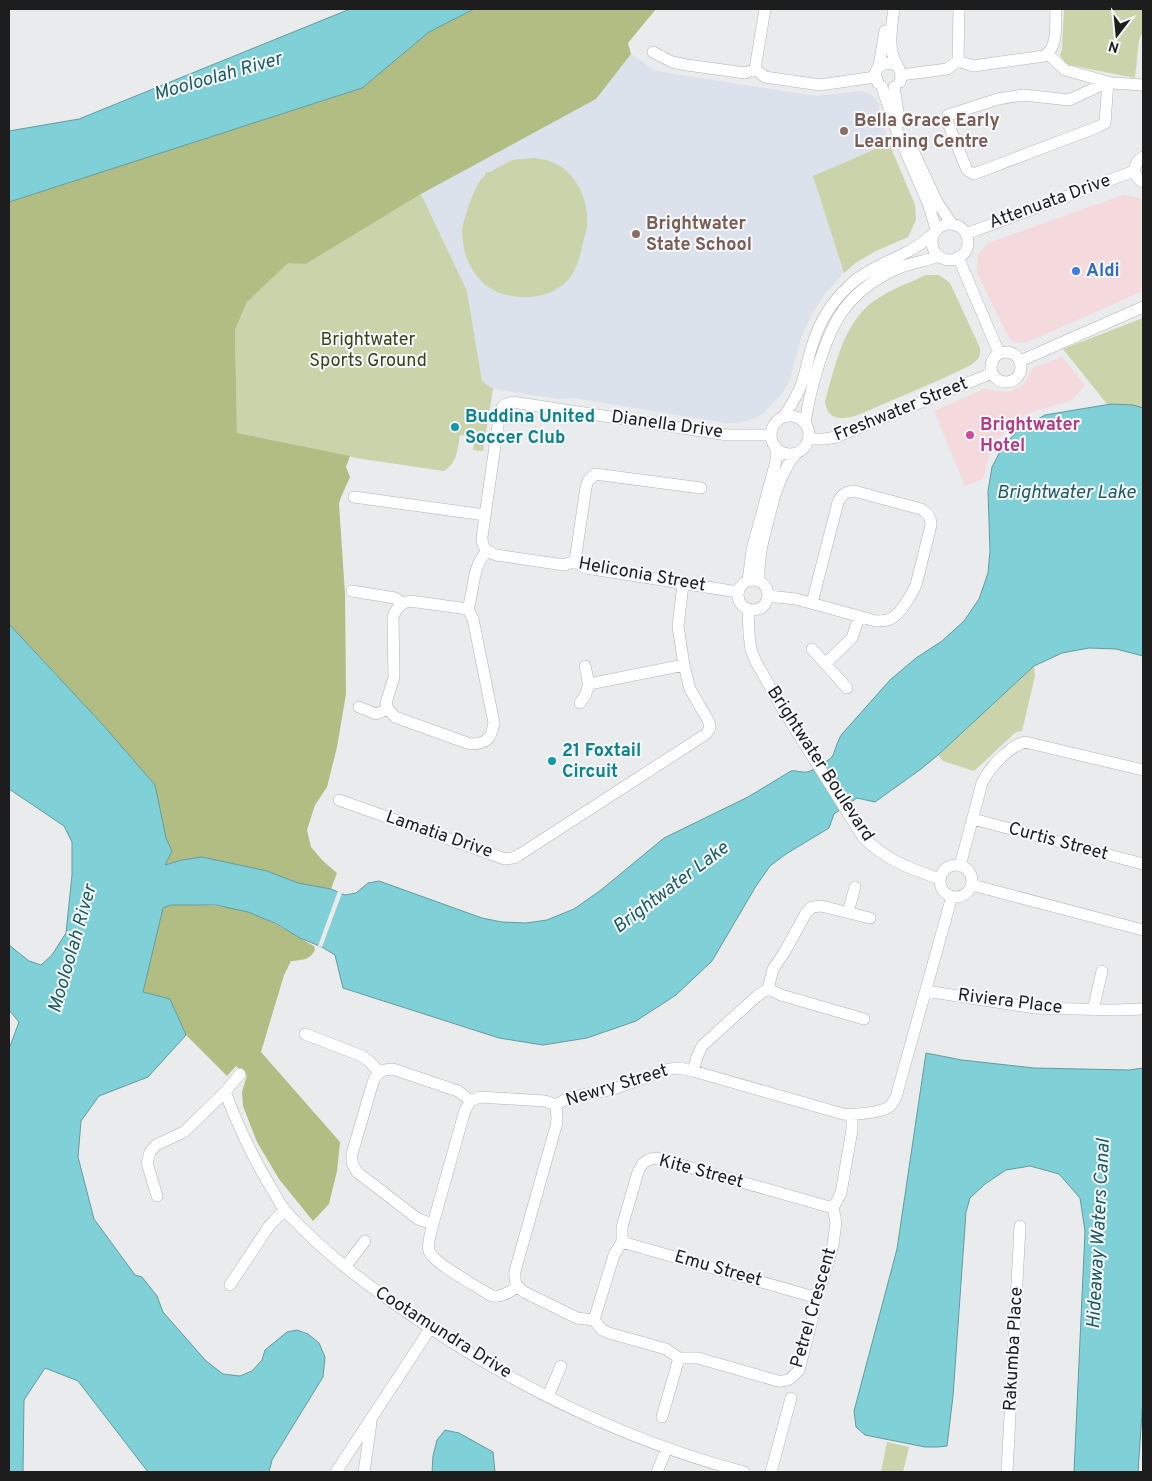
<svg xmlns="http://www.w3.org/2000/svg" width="1152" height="1481" font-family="Overpass,sans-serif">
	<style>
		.commercial { fill: #f4dadc }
		.built { fill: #dce2eb }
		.green { fill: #cad3a9 }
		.forest { fill: #b1bd82 }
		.water { fill: #80d1d7; stroke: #629ba0 }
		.pier { fill: #eaebed }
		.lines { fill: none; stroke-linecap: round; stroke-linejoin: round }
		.minor-casing { stroke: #b2b3b5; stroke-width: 12 }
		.minor { stroke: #fff; stroke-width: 11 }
		.education-dot { fill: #8d6e63; stroke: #f7f8fb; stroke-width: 2 }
		.shop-dot { fill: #3f7fe0; stroke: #f7f8fb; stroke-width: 2 }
		.culture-dot { fill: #0f9aa8; stroke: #f7f8fb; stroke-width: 2 }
		.hotel-dot { fill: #d1479c; stroke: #f7f8fb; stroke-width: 2 }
		.labels { text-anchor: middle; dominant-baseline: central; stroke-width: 4; stroke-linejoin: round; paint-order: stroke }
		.education-label { font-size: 18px; font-weight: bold; fill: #785e54; stroke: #f7f8fb; text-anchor: start }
		.street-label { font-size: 18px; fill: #1d1d1e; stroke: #f7f8fb }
		.shop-label { font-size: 18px; font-weight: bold; fill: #366cbe; stroke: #f7f8fb; text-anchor: start }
		.park-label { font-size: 18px; fill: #3b4216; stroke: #f7f8fb }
		.culture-label { font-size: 18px; font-weight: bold; fill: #0d838f; stroke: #f7f8fb; text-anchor: start }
		.hotel-label { font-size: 18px; font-weight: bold; fill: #b23c85; stroke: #f7f8fb; text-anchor: start }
		.water-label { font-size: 19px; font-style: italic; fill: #195d62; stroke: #f7f8fb }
	</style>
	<rect width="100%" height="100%" fill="#eaebed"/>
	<path class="commercial" d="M1123,195L1139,198L1143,201V291L1028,342L1018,343L1011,340L1007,334L977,273L978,255L988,243Z
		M1062,357L1085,385L1072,400L1035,411L1020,419L1010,427L998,439L989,456L983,479L965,486L934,411L984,389L1007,392L1018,388L1025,382L1033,368Z"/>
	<path class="built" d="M631,54L656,71L816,96L863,91L872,95L878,101L881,119L889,143L813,176L844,273L825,294L812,313L801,338L790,380L783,392L764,413L753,419L737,423H725L573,398L559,399L493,389L482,381L467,291L421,194L596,99Z"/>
	<path class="green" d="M1064,9H1143V31L1139,40L1135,78L1065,64L1060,55L1062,49Z
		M889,143L915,205L916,220L908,237L876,251L857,262L844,273L813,176Z
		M534,158C539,159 544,159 549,161C575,169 589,199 587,225C587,231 584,237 583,243C580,256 576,272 567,281C548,300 518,301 495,291C478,283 465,262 463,242C463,239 462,235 462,231C463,221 474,189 480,181C480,179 484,177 485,176L486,172H490L512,160Z
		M421,194L467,291L482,381L493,389L483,451L473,450L475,437L460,435C457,450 458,462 444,471L362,459L237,433L235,330L247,302L288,262L306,264Z
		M926,275H939L950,283L980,348V354L978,359L971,365L944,378L858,415C842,420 827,421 825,401C836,364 844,318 880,297C894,288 911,282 926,275Z
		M1143,318V408L1133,405L1107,404L1063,349Z
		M1034,666L1035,676L1022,731L1016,732L974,771L943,761L938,755Z
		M887,1442L909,1447L903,1472H881Z"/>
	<path class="forest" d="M474,9H656L628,43L631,54L596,99L421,194L306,264L288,263L247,302L235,330L237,433L350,456L346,467L350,477L341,497L339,504L345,594L346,694L337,747L327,787L315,805L307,830L311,847L323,861L337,873L331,889L298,883L267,871L202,857L182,860L165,865L172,851L166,839L155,785L103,725L9,624V202L362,88L429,32Z
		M171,905C197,905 223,904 248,912C272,920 293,934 314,946L315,950C310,960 302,960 291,961L284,975L261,1052L340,1142L337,1171L329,1204L313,1221L279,1179L257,1142L243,1106L242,1092L247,1075L236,1066L227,1076L186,1035L170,999L143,992L163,908Z"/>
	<path class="water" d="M350,9H474L429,32L362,88L9,202V131L79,119Z
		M1111,404L1133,405L1143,408V656L1116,649L1089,648L1062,653L1034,666L938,755L921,769L875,802L857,798L834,814L829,828L786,854L770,866L756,886L712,961L676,995L636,1021L587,1038L543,1045L499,1038L343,988L335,955L322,947L300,938L277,924L248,912L216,905H171L163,908L143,992L170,999L186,1035L148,1077L99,1096L81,1121L78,1157L94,1219L135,1275L142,1277L157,1296L163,1312L206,1361L223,1374L240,1376L252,1371L262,1360L265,1350L287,1332L297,1330L308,1334L319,1343L325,1357L323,1377L272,1460L269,1472H148L78,1381L45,1368L24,1400L23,1472H9V1049L19,1022L9,1010V945L29,961L41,965L52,955L66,933L72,875V842L64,826L9,789V624L103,725L155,785L166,838L172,851L165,865L182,860L202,857L267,871L298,883L331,889L345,895L356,893L368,883L379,881L482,918L502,922L526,923L547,920L574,909L601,890L664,838L748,797L791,771C796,770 802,773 807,772C811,772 829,760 832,757C835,752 837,741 842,734L890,680L916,658L942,641L964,621L979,599L988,573L990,551L988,491L992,467L1002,448L1017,431L1045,415Z
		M926,1053L962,1060L1034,1068L1129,1070L1143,1068V1398L1138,1472H1074L1085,1231L1080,1198L1059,1174L1030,1166L1006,1170L985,1184L970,1198L966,1212L953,1396L947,1446L938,1447H925L865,1435L856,1427L854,1411L897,1249Z
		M445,1430L459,1433L493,1452L495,1472H432L433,1456L437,1440Z"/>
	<path class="pier" d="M338,891L342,893L322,947L318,946Z"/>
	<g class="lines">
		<defs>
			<path id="minor" d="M894,9C892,23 889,39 892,52C894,63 904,71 900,82
				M653,52L672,62L687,65L745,73L755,69L765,77L820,85L875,77
				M1048,54L1065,70L1112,83L1143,85
				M958,61L959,9
				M879,66L885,31
				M755,69L765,9
				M901,75L947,69L958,61L973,66L1044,56C1059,47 1055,24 1056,9
				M1108,82L1105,123L1100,126L974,174L967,170L947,121L948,115L998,99L1023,95L1069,100Z
				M878,83L875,74C878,64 887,60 897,66
				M882,87L895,127L928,203L936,229
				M894,87L898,112L901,122
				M911,146L937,202L952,224
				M1143,157C1132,164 1132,176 1143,182
				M932 242a18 18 0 1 1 36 0a18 18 0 1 1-36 0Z
				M966,234L1134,171
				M958,257L999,353
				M991 367a15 15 0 1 1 30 0a15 15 0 1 1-30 0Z
				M1020,361L1143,307
				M771 435a19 19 0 1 1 38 0a19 19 0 1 1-38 0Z
				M784,417C790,406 798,395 802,383C806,371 808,358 812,346C819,323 832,301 850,285C867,269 889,262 909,251C919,246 926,240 934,233
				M805,423C808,404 812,386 818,367C832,321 847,293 892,271C907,263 923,262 939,256
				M809,439H825L836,437L992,373
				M354,497L485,515
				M575,561L586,487L588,481L595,474L701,488
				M738 595a15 15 0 1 1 30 0a15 15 0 1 1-30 0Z
				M748,581L752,550L776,461V448
				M759,581C758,557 763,540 769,517C775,493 781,473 796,453
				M352,591L395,598L402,603
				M738,592L586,568L575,561L564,565L496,555C486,551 482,548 482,537L500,411L504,405L512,402L728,435H771
				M768,596L796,599L876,621C882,621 888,621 892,618C901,613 912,594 916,585L931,525C931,517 928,513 921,509L854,491C846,492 842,494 838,502L812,603
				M468,609L410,601C401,603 397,607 393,617L394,677L386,703L388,709L395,717L470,744C487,744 491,739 494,723L473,619L468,609C475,587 471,569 487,551
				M748,609L749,634L751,650L756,662L782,708L863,837C887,861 909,868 940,879
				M812,649L847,688
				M825,664L852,638L859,617
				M589,684L684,665
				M580,703C591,689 589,682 585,666
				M359,707L376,714L388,709
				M339,800L505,859L513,858L519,855L706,734L710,728L709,722L690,689L684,665L678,626L683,584
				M973,819L1143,864
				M940 881a16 16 0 1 1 32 0a16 16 0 1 1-32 0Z
				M960,866L982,783C989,768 1008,747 1025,742L1143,770
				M972,885L1143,930
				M848,912L855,887
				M768,989L781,995L864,1019
				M926,991L1035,1008L1116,1010L1143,1009
				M1093,1010L1102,971
				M305,1034L362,1056L370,1062L379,1072
				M693,1071L697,1057L702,1046L757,996L768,989L773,969L784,953L806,913L812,907L821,906L870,918
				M225,1092C238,1126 254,1160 273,1191C277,1197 280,1205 285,1210C290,1217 297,1223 303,1229C329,1255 358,1278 388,1299C495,1376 616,1438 744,1472
				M556,1105L557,1120L556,1126L515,1271C514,1282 516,1286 524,1292L577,1318L594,1320L602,1330L609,1333L666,1349L679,1358H698L778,1381C788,1382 792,1378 799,1370L814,1313V1297L821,1286L833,1245L836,1222L833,1208L841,1193L852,1130V1115
				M157,1196L147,1163L150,1152L156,1145L184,1132L225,1092L240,1074
				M433,1224L418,1219L357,1172L352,1163V1154L373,1082C377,1072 383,1069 393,1069L458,1091L471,1101
				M622,1242L814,1297
				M345,1267L365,1241
				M230,1285L269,1226L285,1210
				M517,1287C508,1292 501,1299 490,1295C478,1287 433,1263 429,1251C427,1242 431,1233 433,1224L465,1110L471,1101L479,1097L545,1101L556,1105L568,1098L613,1089L670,1069L679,1068L693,1071L843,1114C853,1115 880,1113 889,1107C892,1105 894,1100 896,1097L952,896
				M594,1320L614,1255L622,1242V1227L638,1172C642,1162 647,1159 657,1158L833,1208
				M548,1396L561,1366
				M662,1417L679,1358
				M336,1472L430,1329
				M364,1472L371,1423
				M657,1472L667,1448
				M771,1472L791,1398
				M1007,1472L1020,1226"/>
		</defs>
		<use href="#minor" class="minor-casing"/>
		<use href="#minor" class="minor"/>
	</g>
	<g class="education-dot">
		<circle cx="844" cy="131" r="5"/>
		<circle cx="636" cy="234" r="5"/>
	</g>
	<circle class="shop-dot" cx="1076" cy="271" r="5"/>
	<g class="culture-dot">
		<circle cx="455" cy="427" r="5"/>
		<circle cx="552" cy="761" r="5"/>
	</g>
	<circle class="hotel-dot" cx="970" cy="435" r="5"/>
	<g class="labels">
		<g class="education-label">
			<text x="854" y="121">Bella Grace Early<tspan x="854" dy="21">Learning Centre</tspan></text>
			<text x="646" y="224">Brightwater<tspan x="646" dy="21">State School</tspan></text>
		</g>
		<g class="street-label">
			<text transform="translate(1050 202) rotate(-20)">Attenuata Drive</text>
			<text transform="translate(901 410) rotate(-22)">Freshwater Street</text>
			<text transform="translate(667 425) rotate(8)">Dianella Drive</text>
			<text transform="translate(642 575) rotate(10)">Heliconia Street</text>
			<text transform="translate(820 764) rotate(57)">Brightwater Boulevard</text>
			<text transform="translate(439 835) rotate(19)">Lamatia Drive</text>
			<text transform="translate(1058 842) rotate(15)">Curtis Street</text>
			<text transform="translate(1010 1002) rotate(7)">Riviera Place</text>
			<text transform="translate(617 1086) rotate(-17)">Newry Street</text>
			<text transform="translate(701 1172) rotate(15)">Kite Street</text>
			<text transform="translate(718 1269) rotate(16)">Emu Street</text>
			<text transform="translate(814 1308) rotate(-74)">Petrel Crescent</text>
			<text transform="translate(443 1333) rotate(32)">Cootamundra Drive</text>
			<text transform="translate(1014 1349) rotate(-87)">Rakumba Place</text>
		</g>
		<g class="shop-label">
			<text x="1086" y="271">Aldi</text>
		</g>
		<g class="park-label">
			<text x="368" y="340">Brightwater<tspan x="368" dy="21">Sports Ground</tspan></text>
		</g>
		<g class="culture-label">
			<text x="465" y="417">Buddina United<tspan x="465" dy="21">Soccer Club</tspan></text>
			<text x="562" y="751">21 Foxtail<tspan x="562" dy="21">Circuit</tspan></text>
		</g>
		<g class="hotel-label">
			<text x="980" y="425">Brightwater<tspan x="980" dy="21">Hotel</tspan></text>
		</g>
		<g class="water-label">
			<text transform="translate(218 77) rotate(-16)">Mooloolah River</text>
			<text x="1066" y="493">Brightwater Lake</text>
			<text transform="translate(671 888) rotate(-37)">Brightwater Lake</text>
			<text transform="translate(73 949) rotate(-74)">Mooloolah River</text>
			<text transform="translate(1099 1234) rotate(-87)">Hideaway Waters Canal</text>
		</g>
	</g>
	<rect width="1152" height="1481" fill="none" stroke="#1d1d1e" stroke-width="20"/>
	<g transform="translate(1117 35) rotate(196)" stroke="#f7f8fb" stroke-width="4" paint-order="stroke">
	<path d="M0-4L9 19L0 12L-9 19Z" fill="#1d1d1e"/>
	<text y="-8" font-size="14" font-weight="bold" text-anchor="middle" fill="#1d1d1e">N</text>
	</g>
</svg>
